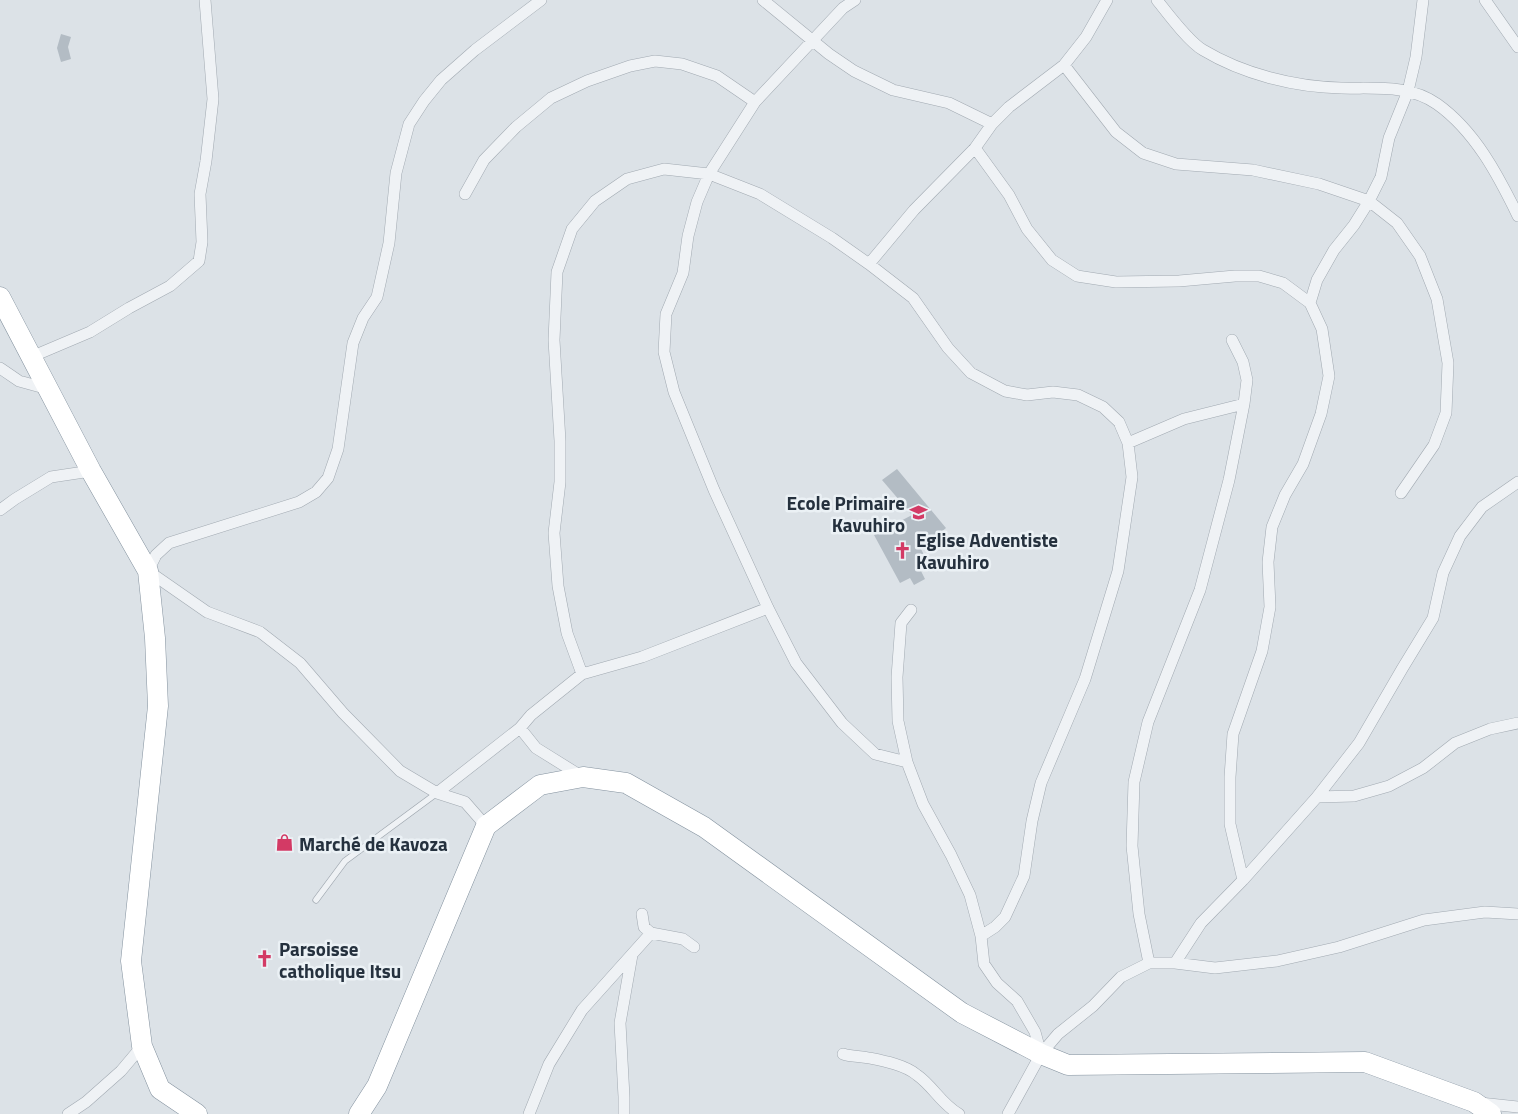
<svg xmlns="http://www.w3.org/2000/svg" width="1518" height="1114" font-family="'Titillium Web',sans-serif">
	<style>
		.building { fill: #b3bcc4 }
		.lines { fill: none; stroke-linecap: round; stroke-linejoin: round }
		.service-casing { stroke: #a1a9b1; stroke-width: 7 }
		.minor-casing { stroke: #a1a9b1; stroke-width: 12 }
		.trunk-casing { stroke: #83919e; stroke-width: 21 }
		.service { stroke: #eff2f5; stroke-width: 5.5 }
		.minor { stroke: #eff2f5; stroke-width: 11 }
		.trunk { stroke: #fff; stroke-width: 20 }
		.labels { text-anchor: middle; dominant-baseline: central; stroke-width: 5; stroke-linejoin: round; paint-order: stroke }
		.poi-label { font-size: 19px; font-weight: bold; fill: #25313e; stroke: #ebf1f5; text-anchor: start }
	</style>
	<rect width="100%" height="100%" fill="#dce2e7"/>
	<path class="building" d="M61,34L71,37L68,47L71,59L61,62L57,48Z
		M897,469L946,528L921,549L929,565L920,569L925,579L914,585L910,578L900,583L874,535L912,515L882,480Z"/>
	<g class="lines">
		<defs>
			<path id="service" d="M316,900L345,861L437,793"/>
			<path id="minor" d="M763,0L829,54L854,71L893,90L949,103L992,124
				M855,0L843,8L755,102L709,174L697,202L688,236L683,273L666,314L664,352L674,392L714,490L768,608L796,663L842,723L875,754L907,762
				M1157,0C1168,14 1189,42 1203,50C1243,74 1294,87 1341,88C1373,89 1409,84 1437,104C1475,131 1498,175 1518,216
				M1485,0L1518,47
				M1064,65L1116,132L1143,153L1176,164L1253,170L1319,184L1369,201L1397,223L1420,256L1437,299L1448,363L1446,413L1434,445L1401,493
				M975,148L1009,195L1027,229L1052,260L1077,276L1116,282L1179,281L1235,276H1259L1283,283L1310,303L1322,329L1329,376L1321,414L1303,464L1285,495L1272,527L1268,562L1270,607L1262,651L1233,734L1230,777V824L1243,880
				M465,194L484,160L516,127L551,98L587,81L630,66L655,61L682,64L717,76L755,102
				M869,264L914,210L975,148L992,124L1009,107L1064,65L1086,37L1107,0
				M1310,303L1317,280L1334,250L1354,225L1369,201L1381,177L1389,138L1408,91L1416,57L1423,0
				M31,357L90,332L129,308L170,286L199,261L202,242L200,194L206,161L213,99L205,0
				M0,368L19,381L48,389
				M1128,443L1184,419L1244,404
				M0,510L15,499L51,477L91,471
				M911,610L901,623L897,677L898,721L907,762L923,804L951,855L970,895L981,936L984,964L997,983L1017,1001L1035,1032L1041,1054
				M582,674L567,633L558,586L554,533L560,482V441L554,340L557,272L572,229L595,201L627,179L664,169L709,174L760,194L832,238L869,264L913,298L948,348L971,373L1005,391L1027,395L1053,392L1078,395L1103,407L1119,422L1128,443L1132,477L1118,571L1085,679L1041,783L1032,821L1024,876L1005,917L995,927L981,936
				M520,728L536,748L581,776
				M437,793L520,728L531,715L582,674L642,657L768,608
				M1317,797L1354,796L1389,786L1423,768L1455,743L1490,729L1518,723
				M486,826L465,802L437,793L400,771L343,713L300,663L260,632L207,612L148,571L156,555L169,543L299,502L316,492L328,478L338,449L353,343L363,318L377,297L389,243L396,173L409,124L424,101L441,80L475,50L541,0
				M642,914L644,927L651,933L683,939L694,947
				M1149,963L1139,914L1132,846L1134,782L1148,722L1200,590L1229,480L1244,404L1247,380L1243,362L1232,340
				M1175,963L1201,923L1243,880L1317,797L1359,743L1402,669L1433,618L1443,573L1460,536L1482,507L1518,482
				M843,1054C852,1057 860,1056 869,1058C884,1061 905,1065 917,1075C933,1086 941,1104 959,1114
				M1480,1103L1518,1107
				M68,1114L86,1102L121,1071L142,1046
				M529,1114L549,1064L582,1010L651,933
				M624,1114V1097L620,1023L632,955
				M1008,1114L1041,1054L1058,1034L1093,1006L1121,977L1149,963H1175L1215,968L1277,961L1339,947L1424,920L1485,912L1518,914"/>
			<path id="trunk" d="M0,297L91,471L148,571L155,638L158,706L131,961L142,1046L160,1089L197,1114
				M359,1114L377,1086L486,826L540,785L583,777L626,783L704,827L962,1013L1041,1054L1068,1065L1365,1062L1474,1102L1491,1114"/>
		</defs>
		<use href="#service" class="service-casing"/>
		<use href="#minor" class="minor-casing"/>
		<use href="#trunk" class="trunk-casing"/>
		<use href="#service" class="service"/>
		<use href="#minor" class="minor"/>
		<use href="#trunk" class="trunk"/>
	</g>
	<defs>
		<symbol id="school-bare" viewBox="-9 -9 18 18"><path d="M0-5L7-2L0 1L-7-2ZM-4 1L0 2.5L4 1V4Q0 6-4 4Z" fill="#d33a65" stroke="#ebf1f5" stroke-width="2.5" paint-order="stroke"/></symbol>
		<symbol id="church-bare" viewBox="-9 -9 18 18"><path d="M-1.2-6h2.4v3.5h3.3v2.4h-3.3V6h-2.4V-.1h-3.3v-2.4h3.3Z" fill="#d33a65" stroke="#ebf1f5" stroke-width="2.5" paint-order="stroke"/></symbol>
		<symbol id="shop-bare" viewBox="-9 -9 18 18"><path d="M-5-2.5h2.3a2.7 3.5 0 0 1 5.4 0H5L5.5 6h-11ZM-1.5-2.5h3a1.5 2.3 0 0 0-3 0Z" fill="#d33a65" stroke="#ebf1f5" stroke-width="2.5" paint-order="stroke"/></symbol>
	</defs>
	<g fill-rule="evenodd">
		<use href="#school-bare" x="906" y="500" width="25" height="25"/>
		<use href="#church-bare" x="890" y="538" width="25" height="25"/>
		<use href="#shop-bare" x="272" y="830" width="25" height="25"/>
		<use href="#church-bare" x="252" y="946" width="25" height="25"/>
	</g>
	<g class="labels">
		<g class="poi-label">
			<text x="905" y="502" text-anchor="end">Ecole Primaire<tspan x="905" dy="22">Kavuhiro</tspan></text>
			<text x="916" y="539">Eglise Adventiste<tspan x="916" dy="22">Kavuhiro</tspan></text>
			<text x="299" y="843">Marché de Kavoza</text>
			<text x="279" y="948">Parsoisse<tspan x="279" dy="22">catholique Itsu</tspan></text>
		</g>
	</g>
</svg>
